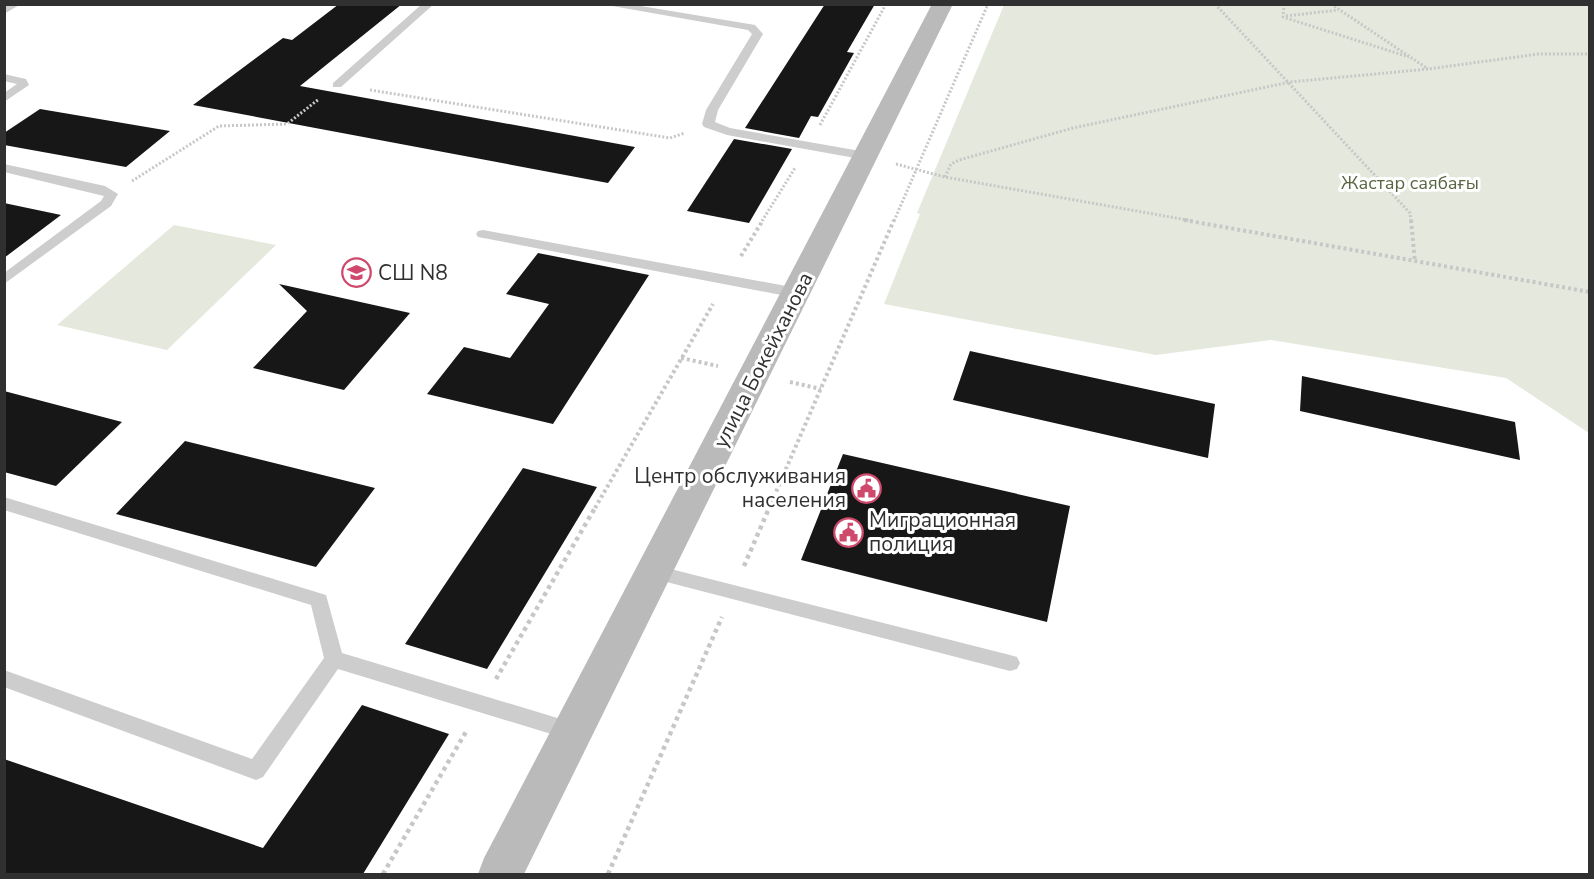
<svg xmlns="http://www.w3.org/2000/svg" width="1594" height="879" font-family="'Nunito Sans',sans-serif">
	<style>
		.green { fill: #e5e8dd }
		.building { fill: #171717 }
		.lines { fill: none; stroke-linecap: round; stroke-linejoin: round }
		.path-far2 { stroke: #c7c7c7; stroke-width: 3; stroke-dasharray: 2 2; stroke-linecap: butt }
		.path-far1 { stroke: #c7c7c7; stroke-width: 4; stroke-dasharray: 3 3; stroke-linecap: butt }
		.path { stroke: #c7c7c7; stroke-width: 4.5; stroke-dasharray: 4 4; stroke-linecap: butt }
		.lane { fill: #cdcdcd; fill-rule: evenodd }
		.secondary { fill: #bababa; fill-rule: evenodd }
		.labels { text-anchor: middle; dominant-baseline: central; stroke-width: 6; stroke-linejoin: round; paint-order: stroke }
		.far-park-label { font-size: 18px; fill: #5a6643; stroke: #fff }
		.poi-label { font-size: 21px; fill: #303030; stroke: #fff; text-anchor: start }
		.street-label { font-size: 21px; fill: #303030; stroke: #fff }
	</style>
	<rect width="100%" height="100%" fill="#fff"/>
	<path class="green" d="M1004,5H1589V433L1506,378L1271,340L1156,355L884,304L920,214L917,213Z
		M174,225L276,245L167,350L57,325Z"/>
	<path class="building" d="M339,4H402L300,86L635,147L608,183L193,105L283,38L292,40Z
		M825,4H875L847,52L854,53L818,117L811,116L799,138L745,128Z
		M40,109L170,131L126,167L4,145V133Z
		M734,139L792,149L749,223L687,211Z
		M4,203L61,215L4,258Z
		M538,253L649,275L553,424L427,394L464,347L510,358L549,304L506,294Z
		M279,284L410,313L344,390L253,368L307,311Z
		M970,351L1215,404L1208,458L953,400Z
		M1302,376L1515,422L1520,460L1300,411Z
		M4,391L122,422L56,486L4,472Z
		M185,441L375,488L316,567L116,514Z
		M843,454L1070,506L1047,622L801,560Z
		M523,468L597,487L487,669L405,644Z
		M362,705L449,734L363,874H4V759L263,848Z"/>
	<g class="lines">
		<path class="path-far2" d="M1215,4L1410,213L1411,221
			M1284,4L1283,17L1409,57
			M1331,4L1428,69
			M1286,16L1338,10
			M370,90L670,138L685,133
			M820,125L886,4
			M896,164L945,177L1193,221
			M945,177L951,164L959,160L1073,128L1290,82L1428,69L1539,54H1590
			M132,181L219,126L287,124L319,99
			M762,221L795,168
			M894,221L988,4"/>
		<path class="path-far1" d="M1184,220L1590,292
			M1411,220L1415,262
			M741,256L763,220
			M681,358L718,366
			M790,382L821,389
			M595,508L713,304
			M769,508L894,220"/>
		<path class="path" d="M744,566L770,506
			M496,679L596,506
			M383,874L467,730
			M608,874L722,617"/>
		<path class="lane" d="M8,4H21L4,14V6Z
			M422,4H434L341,87H333V83Z
			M601,4H629L755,25L763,34L718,110L715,122L730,128L866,152L872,156L866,160L727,135L704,127L702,124L706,110L752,34L748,30Z
			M4,74L26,79L29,85L4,102V93L17,84L4,81Z
			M4,164L105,186L118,194L111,206L4,284V273L101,201L104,196L4,172Z
			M483,230L797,288L804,293L797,298L478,237L476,234L478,231Z
			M4,497L326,595L342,653L574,723L581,725L584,732L581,739L574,741L338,669L263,777L256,780L4,687V670L252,759L324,658L311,605L4,510Z
			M655,565L1010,655L1017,657L1020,663L1017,669L1010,671L655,579L649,577L646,572L649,567Z"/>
		<path class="secondary" d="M932,4H953L524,874H478L484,858Z"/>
	</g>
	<defs>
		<symbol id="school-ring" viewBox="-11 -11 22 22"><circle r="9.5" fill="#fff" stroke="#cf496d" stroke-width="1.5"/><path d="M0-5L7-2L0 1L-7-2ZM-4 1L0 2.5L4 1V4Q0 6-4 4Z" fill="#cf496d"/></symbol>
		<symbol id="civic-ring" viewBox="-11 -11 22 22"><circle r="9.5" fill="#fff" stroke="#cf496d" stroke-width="1.5"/><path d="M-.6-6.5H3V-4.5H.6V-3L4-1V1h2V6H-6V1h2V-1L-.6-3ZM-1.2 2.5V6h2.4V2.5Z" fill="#cf496d"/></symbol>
	</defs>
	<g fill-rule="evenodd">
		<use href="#school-ring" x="340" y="256" width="33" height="33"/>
		<use href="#civic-ring" x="850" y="472" width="33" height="33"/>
		<use href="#civic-ring" x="832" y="516" width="33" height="33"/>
	</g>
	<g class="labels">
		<g class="far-park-label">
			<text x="1410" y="183">Жастар саябағы</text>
		</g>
		<g class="poi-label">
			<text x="378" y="273">СШ N8</text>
			<text x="846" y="476" text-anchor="end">Центр обслуживания<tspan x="846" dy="24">населения</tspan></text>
			<text x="869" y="520">Миграционная<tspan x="869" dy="24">полиция</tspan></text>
		</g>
		<g class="street-label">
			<text transform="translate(763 360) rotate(-63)">улица Бокейханова</text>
		</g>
	</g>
	<rect width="1594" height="879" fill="none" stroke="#303030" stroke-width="12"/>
</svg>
